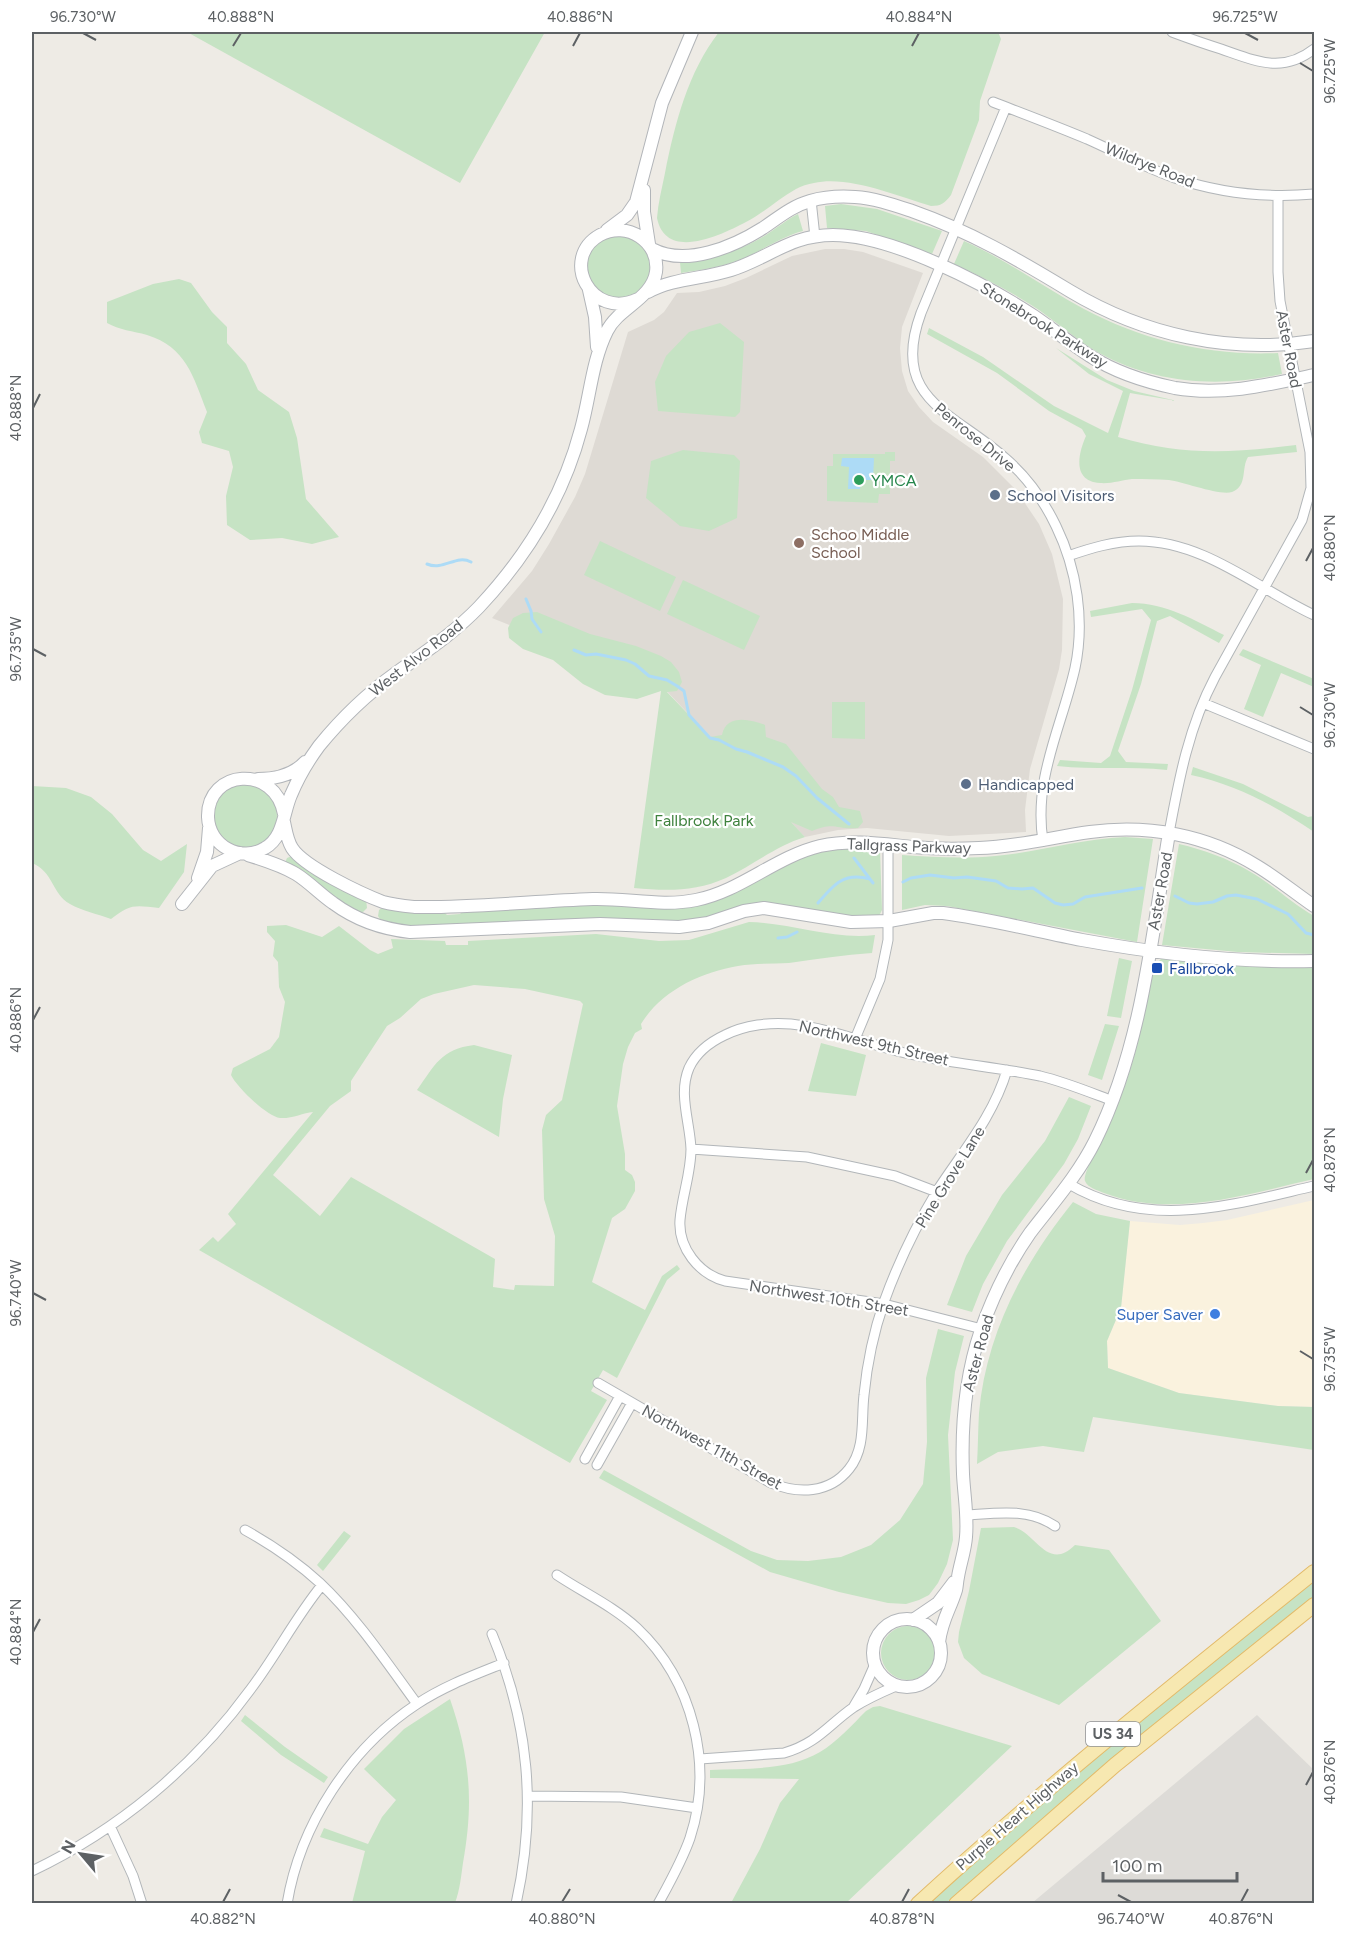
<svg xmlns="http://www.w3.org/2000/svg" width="1346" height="1935" font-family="Figtree,sans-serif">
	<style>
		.commercial { fill: #faf2de }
		.industrial { fill: #dddbd7 }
		.education { fill: #dedad4 }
		.green { fill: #c6e3c4; fill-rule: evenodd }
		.water { fill: #addbf6 }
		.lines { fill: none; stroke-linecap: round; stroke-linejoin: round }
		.stream { stroke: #addbf6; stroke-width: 3 }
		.street-casing { stroke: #b2b6b9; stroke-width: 11 }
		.secondary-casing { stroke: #b2b5b9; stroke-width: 14 }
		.primary-casing { stroke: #e3ba69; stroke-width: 16 }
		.street { stroke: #fff; stroke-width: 9 }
		.secondary { stroke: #fff; stroke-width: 12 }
		.primary { stroke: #f7e8b1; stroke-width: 14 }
		.ticks { fill: none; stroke: #5d6164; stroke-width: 2 }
		.leisure-dot { fill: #2e9e5b; stroke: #fff; stroke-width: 2 }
		.service-dot { fill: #5c6f8a; stroke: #fff; stroke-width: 2 }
		.education-dot { fill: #8d6e63; stroke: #fff; stroke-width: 2 }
		.transit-dot { fill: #1a4fb4; stroke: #fff; stroke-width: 2 }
		.shop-dot { fill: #3f7fe0; stroke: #fff; stroke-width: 2 }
		.labels { text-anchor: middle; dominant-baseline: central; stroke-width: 4.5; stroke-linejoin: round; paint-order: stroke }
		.shield { fill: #fff; stroke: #8e9092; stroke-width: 1.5 }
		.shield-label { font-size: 15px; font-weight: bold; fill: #5d6164 }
		.street-label { font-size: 16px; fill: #5d6164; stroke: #fff }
		.leisure-label { font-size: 16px; fill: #27864d; stroke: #fff; text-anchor: start }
		.service-label { font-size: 16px; fill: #4e5e75; stroke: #fff; text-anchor: start }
		.education-label { font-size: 16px; fill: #785e54; stroke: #fff; text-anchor: start }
		.park-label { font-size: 16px; fill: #3f823e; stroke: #fff }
		.transit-label { font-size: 16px; fill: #164399; stroke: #fff; text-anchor: start }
		.shop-label { font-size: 16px; fill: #366cbe; stroke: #fff; text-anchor: end }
		.neatline { fill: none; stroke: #5d6164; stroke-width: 2 }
		.ticks-label { font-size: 15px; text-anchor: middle; fill: #5d6164 }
	</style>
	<rect width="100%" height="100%" fill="#eeebe5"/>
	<path class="commercial" d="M1314,1200V1407L1278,1406L1179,1393L1108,1368L1107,1341L1121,1308L1130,1221L1180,1225L1203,1223L1227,1220Z"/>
	<path class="industrial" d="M1257,1715L1314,1770V1903H1032Z"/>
	<path class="education" d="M825,249H844L863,252L923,273L902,327L900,348L902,371L908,391L919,407L933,422L983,457L1016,490L1039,524L1052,554L1063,599L1062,650L1059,669L1030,769L1025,810L1026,832L949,836L867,828L838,830L805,837L661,685L492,618L532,571L549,544L575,497L585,474L628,332L654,320L664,312L677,293L699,292L725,286L746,278L792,256Z"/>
	<path class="green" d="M187,32H545L460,183Z
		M719,32H998L1001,39L980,101L979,120L951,195C945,203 941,206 931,206C897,196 848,175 814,183C808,184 801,186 796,189C779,198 764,213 746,222C721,235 666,262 657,218C658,203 662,188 665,173C675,123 688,72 719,32Z
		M841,204L877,209L942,231L932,254L866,231L827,228L825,206Z
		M798,214L803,231C780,237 762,251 740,260C721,267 701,270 681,273L680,262C709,261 741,250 766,235C777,228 786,220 798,214Z
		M587 267a32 32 0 1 1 64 0a32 32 0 1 1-64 0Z
		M964,241C1007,260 1043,287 1084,309C1144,341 1210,356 1278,353L1282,374C1219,388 1156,384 1099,353C1078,341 1059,324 1039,310C1012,292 984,278 954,264Z
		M179,279L191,283L212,312L227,327V343L246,364L258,390L289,412L297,438L306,499L339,537L312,544L282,538L250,540L227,525L226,496L233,467L229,451L202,443L199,432L207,412C193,376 186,347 147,335C133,331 119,330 107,323V302L153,284Z
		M720,323L744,342L740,412L735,417L658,411L655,382L666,356L689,332Z
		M929,328L983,357L1054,406L1108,433L1123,391L1089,374L1056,348L1107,380L1134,391L1177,401L1130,393L1118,437C1182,456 1231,453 1296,445L1297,452L1248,457C1241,468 1248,486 1232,492C1220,496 1184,482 1169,480C1157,479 1145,479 1132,479C1122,480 1111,484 1100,483C1072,481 1078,454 1086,436L1082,429L1049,411L997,373L927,334Z
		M683,450L734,455L740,461L737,518L709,531L680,526L646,498L651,461Z
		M885,452H895V461H890V494H879L878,503L827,501V466H833V454H885Z
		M600,541L676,577L660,611L584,575Z
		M683,580L760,616L744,650L667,614Z
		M1132,603C1166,603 1194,620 1224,635L1219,643L1170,616L1157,621L1141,684L1118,751L1126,762L1168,764L1167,770C1130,766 1094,770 1057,766L1060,760L1101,763L1110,756L1132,690L1151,620L1142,609L1091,617L1090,611Z
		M537,612L590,634L636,646L661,656L671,662L679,672L682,682L677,691L667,692L710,737L722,735C726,714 750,719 765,725L766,737L786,744L822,789L833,797L839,807L860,811L863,822L858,828C836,830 835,821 812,831L791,822L805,837C776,846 753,865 726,878C695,892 666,891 634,888L661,691L637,699L605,695L583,684L553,660L523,649L509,638L508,628L513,618L523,613Z
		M1243,649L1314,679V687L1281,673L1263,717L1244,709L1261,665L1239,655Z
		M832,702H865V739L832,738Z
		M1193,767L1243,784L1308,817L1314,816V832C1276,806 1237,785 1191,775Z
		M213 816a32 32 0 1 1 64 0a32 32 0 1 1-64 0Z
		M32,786L66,788L91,797L112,814L143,850L161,861L187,844L184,872L159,908C134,905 130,904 111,919C98,914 82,911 70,904C52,894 53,871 32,863Z
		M1125,837L1153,839L1137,942L947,906L925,905L902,910V855C933,857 964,859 995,856C1039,852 1081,839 1125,837Z
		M1179,844C1204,850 1227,858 1249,871C1272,884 1291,903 1314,916V954L1238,952L1162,945Z
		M841,848H877L880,850L882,910L879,916L867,918L792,908L712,917L685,923L418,928L382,922L378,916L379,910L383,907L444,912L447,915L460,914L462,912L607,904L671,907L789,861L822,851Z
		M292,856L366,899L367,908L363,912L358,913L284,865L287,858Z
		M749,922C792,923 833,940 875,935L872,953C844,955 817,959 789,963C772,964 755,963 738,966C701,972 661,991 641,1024L642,1029L635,1033L628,1047L623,1064L617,1106L625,1154V1170L632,1175L635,1182V1191L625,1209L612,1218L592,1282L645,1310L662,1276L677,1265L680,1269L667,1280L617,1378L603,1370L591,1391L607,1400L570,1463L199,1250L213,1237L218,1242L236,1224L228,1214L313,1112C303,1113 291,1119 280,1118C267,1117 236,1086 231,1075L233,1068L270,1049L279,1037L285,1002L279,987L278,962L273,956L275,941L267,932V926L286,925L322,937L339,926L370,950L378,954L393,948L391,939L445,941L446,945H468V941L596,934L659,941L689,940ZM474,985L525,989L580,1001L583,1004L562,1100L546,1115L542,1130L544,1199L555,1236L554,1286L515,1285L514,1290L493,1287L495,1259L351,1177L320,1216L273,1175L330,1106L351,1091V1081L387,1026L400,1018L421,999L434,994Z
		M1119,958L1132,961L1121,1018L1107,1016Z
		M1162,958L1314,966V1179C1247,1194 1172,1219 1104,1193C1097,1190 1088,1188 1085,1181C1082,1174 1103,1137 1108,1127C1122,1096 1134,1062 1141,1028C1146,1007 1148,986 1154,966Z
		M1105,1024L1119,1026L1102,1080L1088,1075Z
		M821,1043L866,1055L856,1096L808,1091Z
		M474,1045L512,1055L503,1099L499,1137L417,1090C435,1065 441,1049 474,1045Z
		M1069,1097L1091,1106L1078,1139L1064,1164L1007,1241L983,1284L972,1312L947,1305L966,1256L1002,1195L1045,1141Z
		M1073,1202L1096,1214L1130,1221L1121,1308L1107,1341L1108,1368L1179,1393L1278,1406L1314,1407V1450L1093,1417L1084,1452L1043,1446L998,1452L977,1464C978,1447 978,1430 979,1413C986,1334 1023,1264 1073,1202Z
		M938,1329L964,1336L955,1372L948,1435L953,1540L947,1564L938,1583L929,1595L919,1600L906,1604L888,1603L839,1592L770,1572L599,1478L604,1470L751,1551L777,1560L808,1561L841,1557L871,1545L900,1520L923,1484L927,1442L926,1378Z
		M1014,1527C1036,1533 1048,1572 1075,1545L1109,1550L1161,1621L1059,1705L982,1674L964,1658L958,1642L959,1632L969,1591L981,1528Z
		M344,1531L351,1536L323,1571L317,1565Z
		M1314,1579V1597L1095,1774L946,1903L925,1904L1091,1759Z
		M881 1653a27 27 0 1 1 54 0a27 27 0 1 1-54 0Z
		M450,1699C470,1757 474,1802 463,1863C461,1876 460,1890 455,1903H352L365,1851L320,1837L324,1828L368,1844L382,1817L396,1800L364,1769L404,1729Z
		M880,1706L1012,1746L846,1903H731L760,1849L780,1803L799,1779L710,1778V1770C747,1768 788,1771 820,1752C837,1742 852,1725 866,1711L873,1707Z
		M245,1715L285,1747L328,1777L324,1783L281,1755L241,1721Z"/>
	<path class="water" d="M842,458H874L873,480H861L860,489H848L849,467L841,466Z"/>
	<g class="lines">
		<path class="stream" d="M427,564C444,571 456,554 471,562
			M526,599L531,611L532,619L541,632
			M574,650L586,655L596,654L626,660L635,664L649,676L667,680L677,686L684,691L689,715L710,738L719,740L736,749L747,752L783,767L796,776L817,798L849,824
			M854,858L873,883
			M903,882L911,878L930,875L954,878L967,877L996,881L1008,888L1022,889L1033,888L1055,903L1063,905L1073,904L1085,897L1142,888
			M1175,896L1189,903L1197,904L1213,902L1227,896L1236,895L1257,899L1288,914L1306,933L1314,935
			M818,903C834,884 844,872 870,879
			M778,938L787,937L797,932"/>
		<defs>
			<path id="street" d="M1172,32C1188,38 1205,44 1221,49C1256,61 1282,74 1314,49
				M993,102C1024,114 1056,126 1087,139C1116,152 1144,167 1175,178C1219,193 1268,198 1314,194
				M1006,107L921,313C889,400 954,412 1005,458C1026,476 1044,501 1056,526C1077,569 1085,621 1075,668C1062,726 1033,779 1043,841
				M811,200L815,237
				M1068,556C1091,548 1114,541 1139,541C1204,541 1258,589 1314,615
				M1203,703L1314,749
				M1169,833C1179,779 1189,726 1215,677L1302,520L1311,488L1310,452L1280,301L1278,272V196
				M855,1039L880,979L888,940V844
				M691,1149L807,1157L895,1176L937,1192
				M1069,1184C1149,1231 1231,1205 1314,1186
				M982,1329L884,1304L725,1281C699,1274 678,1248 680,1220C682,1196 691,1173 691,1149C690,1122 678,1094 689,1068C696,1053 710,1042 725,1035C745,1025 770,1022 791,1024C827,1028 862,1042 897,1051C943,1063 992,1066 1040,1076C1065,1082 1089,1092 1113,1101
				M598,1383L771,1483C798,1494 829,1494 849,1469C866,1448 861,1420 864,1395C867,1364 874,1331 884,1302C898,1263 916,1226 937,1191C963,1151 993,1117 1007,1070
				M585,1459L620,1396
				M597,1465L632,1403
				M967,1515C998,1513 1029,1508 1055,1526
				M245,1530C272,1545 297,1562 320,1583C357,1618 387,1663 417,1704
				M557,1575C584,1593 613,1606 637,1628C693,1681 714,1765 690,1838C682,1861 670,1882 658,1904
				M492,1634C529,1723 537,1809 516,1904
				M854,1706L864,1689L875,1664
				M700,1759L784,1753C818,1743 828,1725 854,1707C868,1698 882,1692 896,1686
				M528,1796L621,1797L697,1808
				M110,1826L133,1876L142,1904
				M32,1871C118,1830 194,1767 250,1690C276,1656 295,1618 322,1585
				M287,1904C300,1825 350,1748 417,1704C444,1686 474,1675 504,1663"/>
			<path id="secondary" d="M644,190V212L649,244
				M607,230L627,215L636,202L662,103L692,32
				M652,249C686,267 733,247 763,228C778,218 792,206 810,201C824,197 841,196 855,197C874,198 894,205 912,211C969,231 1019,260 1070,291C1143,335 1230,354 1314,341
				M589,290L595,317L597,347
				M648,292C673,278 703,279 731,270C769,258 790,235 833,235C892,235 985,284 1034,316C1053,329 1071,344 1090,356C1115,372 1146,382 1175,388C1222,396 1268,385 1314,375
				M258,779C276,779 293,775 305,762
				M284,814C275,764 207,769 208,817C209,846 241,863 265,848C284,837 283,813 291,795C298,778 308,761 319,746C341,719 368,693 396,673C425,652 454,633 479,607C527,556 563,497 581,429C590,397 592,361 607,331C618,308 652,299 656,272C660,242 627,220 600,235C559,258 591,321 638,299
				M284,822C286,831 287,840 292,848C304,867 362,894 383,902C394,905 405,906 415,907C474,908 534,901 593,899C627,898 662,907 696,900C741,891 775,857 820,846C852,839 882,844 913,847C935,849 957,849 979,848C1017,847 1053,837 1090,832C1148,824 1207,835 1257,866C1277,878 1295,893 1314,906
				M248,855C264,860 281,865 296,874C309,882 320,894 333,903C356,920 382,929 410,932L600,924L679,927L708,923L744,911L764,908L851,922L889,921L933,913H943C990,919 1036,931 1082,940C1159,954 1236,963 1314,961
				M198,878L207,852L209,828
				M182,904L212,866L240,853
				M873 1653a34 34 0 1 1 68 0a34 34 0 1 1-68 0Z
				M913,1620L938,1603L954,1582
				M939,1642C942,1619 950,1610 956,1590C957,1586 957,1581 958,1577C960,1564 965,1551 966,1537C968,1516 964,1495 963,1474C961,1425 965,1377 981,1330C993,1296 1009,1263 1030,1233C1053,1203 1078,1175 1095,1141C1142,1046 1152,936 1169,833"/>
			<path id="primary" d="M918,1904C1045,1787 1180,1680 1314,1572
				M956,1904L1115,1765L1314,1605"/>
		</defs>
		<use href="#street" class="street-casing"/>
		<use href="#secondary" class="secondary-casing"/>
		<use href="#primary" class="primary-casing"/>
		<use href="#street" class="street"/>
		<use href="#secondary" class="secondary"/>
		<use href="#primary" class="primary"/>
	</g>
	<path class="ticks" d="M83,33L96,40M1245,33L1258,40M233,46L241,33M573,46L580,33M912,46L919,33M1300,63L1313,71M33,408L40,394M1306,561L1313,548M33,649L46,656M1300,707L1313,715M33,1020L40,1007M1306,1173L1313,1160M33,1293L46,1300M1300,1351L1313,1359M33,1632L40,1619M1306,1785L1313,1772M1118,1895L1131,1902M223,1902L230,1889M562,1902L570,1889M902,1902L909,1889M1241,1902L1248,1889"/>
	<circle class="leisure-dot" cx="859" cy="480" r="6"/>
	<g class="service-dot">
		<circle cx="995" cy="495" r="6"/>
		<circle cx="966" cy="784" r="6"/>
	</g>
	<circle class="education-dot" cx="799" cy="543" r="6"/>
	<rect class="transit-dot" x="1151" y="962" width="12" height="12" rx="3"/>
	<circle class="shop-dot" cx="1215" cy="1314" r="6"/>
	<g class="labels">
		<rect class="shield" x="1086" y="1722" width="54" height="24" rx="4.5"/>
		<g class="shield-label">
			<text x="1113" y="1734">US 34</text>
		</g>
		<g class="street-label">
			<text transform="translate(1150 165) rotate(22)">Wildrye Road</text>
			<text transform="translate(1044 325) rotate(32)">Stonebrook Parkway</text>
			<text transform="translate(1289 349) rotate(79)">Aster Road</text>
			<text transform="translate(975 437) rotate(39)">Penrose Drive</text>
			<text transform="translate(416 658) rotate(-38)">West Alvo Road</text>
			<text transform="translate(909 846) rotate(2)">Tallgrass Parkway</text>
			<text transform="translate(1160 891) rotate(-80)">Aster Road</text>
			<text transform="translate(874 1043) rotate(13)">Northwest 9th Street</text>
			<text transform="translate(950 1177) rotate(-58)">Pine Grove Lane</text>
			<text transform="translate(829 1298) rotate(9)">Northwest 10th Street</text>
			<text transform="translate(978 1353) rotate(-75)">Aster Road</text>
			<text transform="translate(712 1447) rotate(29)">Northwest 11th Street</text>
			<text transform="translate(1017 1816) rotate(-41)">Purple Heart Highway</text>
		</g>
		<g class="leisure-label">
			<text x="871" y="480">YMCA</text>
		</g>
		<g class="service-label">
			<text x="1007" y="495">School Visitors</text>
			<text x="978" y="784">Handicapped</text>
		</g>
		<g class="education-label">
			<text x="811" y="534">Schoo Middle<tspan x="811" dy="18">School</tspan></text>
		</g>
		<g class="park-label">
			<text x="704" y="820">Fallbrook Park</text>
		</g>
		<g class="transit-label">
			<text x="1169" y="968">Fallbrook</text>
		</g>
		<g class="shop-label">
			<text x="1203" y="1314">Super Saver</text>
		</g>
	</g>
	<rect width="1346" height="1935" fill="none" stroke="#ffffff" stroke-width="66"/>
	<g transform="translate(81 1854) rotate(299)" stroke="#ffffff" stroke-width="4.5" paint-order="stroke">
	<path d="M0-4.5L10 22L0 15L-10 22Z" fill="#5d6164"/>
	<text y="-9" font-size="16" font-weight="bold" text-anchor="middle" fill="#5d6164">N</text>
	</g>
	<path d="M1103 1872v9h134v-9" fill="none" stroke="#5d6164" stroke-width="3"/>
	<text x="1112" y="1872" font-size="18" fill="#5d6164" stroke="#ffffff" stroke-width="4.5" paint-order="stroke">100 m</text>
	<rect x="33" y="33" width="1280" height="1869" class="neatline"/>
	<g class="ticks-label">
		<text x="83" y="22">96.730°W</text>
		<text x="241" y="22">40.888°N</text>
		<text x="580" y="22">40.886°N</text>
		<text x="919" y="22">40.884°N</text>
		<text x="1245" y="22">96.725°W</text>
		<text transform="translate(1330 71) rotate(-90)" y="5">96.725°W</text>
		<text transform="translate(16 408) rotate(-90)" y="5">40.888°N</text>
		<text transform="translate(1330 548) rotate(-90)" y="5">40.880°N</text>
		<text transform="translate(16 649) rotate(-90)" y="5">96.735°W</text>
		<text transform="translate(1330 715) rotate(-90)" y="5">96.730°W</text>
		<text transform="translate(16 1020) rotate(-90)" y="5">40.886°N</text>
		<text transform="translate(1330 1160) rotate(-90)" y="5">40.878°N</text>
		<text transform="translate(16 1293) rotate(-90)" y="5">96.740°W</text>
		<text transform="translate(1330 1359) rotate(-90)" y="5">96.735°W</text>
		<text transform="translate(16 1632) rotate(-90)" y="5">40.884°N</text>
		<text transform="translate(1330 1772) rotate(-90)" y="5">40.876°N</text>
		<text x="223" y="1924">40.882°N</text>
		<text x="562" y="1924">40.880°N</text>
		<text x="902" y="1924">40.878°N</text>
		<text x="1131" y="1924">96.740°W</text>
		<text x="1241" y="1924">40.876°N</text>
	</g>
</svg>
